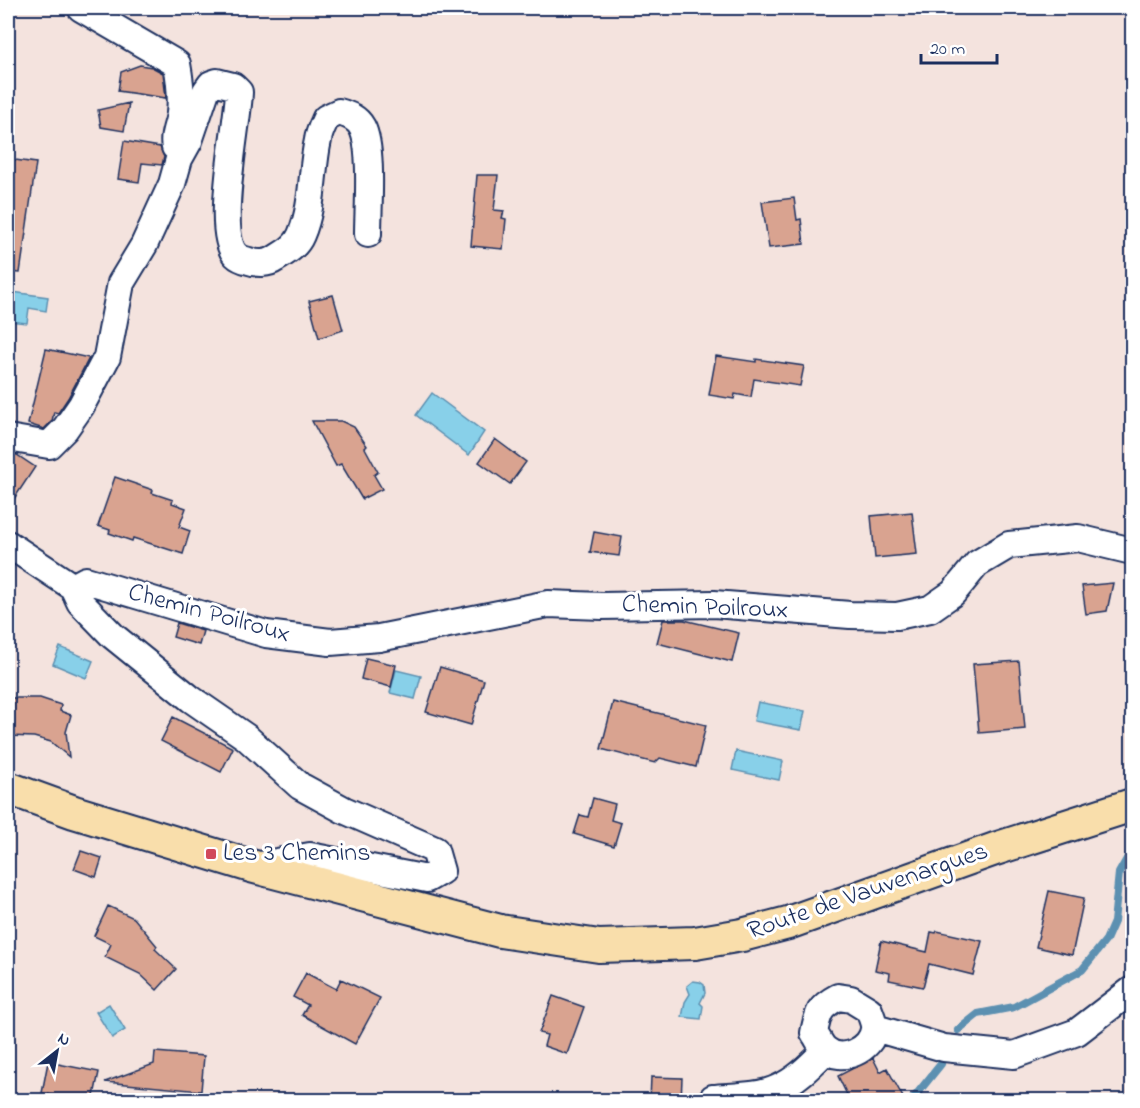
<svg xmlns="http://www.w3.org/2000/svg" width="1140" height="1108" font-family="'Indie Flower',sans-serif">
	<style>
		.water { fill: #88d0e9; stroke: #5c90b1; stroke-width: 1.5 }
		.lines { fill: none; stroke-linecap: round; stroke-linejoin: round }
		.stream { stroke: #5c90b1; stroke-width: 8 }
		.building { fill: #d9a390; stroke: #1b2f5e; stroke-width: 1.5 }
		.minor-casing { stroke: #1b2f5e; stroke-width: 30 }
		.major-casing { stroke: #1b2f5e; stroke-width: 36 }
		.minor { stroke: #fff; stroke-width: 26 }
		.major { stroke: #f9deab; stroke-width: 32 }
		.poi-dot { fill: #d1495b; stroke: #fff; stroke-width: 2 }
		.labels { text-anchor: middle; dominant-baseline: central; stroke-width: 6; stroke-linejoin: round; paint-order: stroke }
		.street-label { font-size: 26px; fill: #1b2f5e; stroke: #fff }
		.poi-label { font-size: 26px; fill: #1b2f5e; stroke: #fff; text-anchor: start }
	</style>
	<rect width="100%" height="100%" fill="#f4e3de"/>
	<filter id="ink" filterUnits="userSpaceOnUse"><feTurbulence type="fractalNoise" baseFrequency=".0167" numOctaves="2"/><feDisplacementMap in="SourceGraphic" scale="12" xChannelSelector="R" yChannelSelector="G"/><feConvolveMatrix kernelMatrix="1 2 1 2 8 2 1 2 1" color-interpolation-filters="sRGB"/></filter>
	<g filter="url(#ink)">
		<path class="water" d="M12,292L48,297L46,311L29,308L27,323L8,321Z
			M432,393L484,432L469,455L416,415Z
			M60,647L93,661L86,678L53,664Z
			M396,670L421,676L415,699L390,693Z
			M758,702L805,711L801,730L754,721Z
			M736,751L783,761L779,780L732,770Z
			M693,981L700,982L704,985L705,993L700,1003L703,1006L701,1019L682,1017L685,1002L690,994L687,986Z
			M109,1004L125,1030L112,1038L96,1012Z"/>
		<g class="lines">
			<path class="stream" d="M958,1030L978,1014L1014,1007L1082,970L1106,940L1114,922L1119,873L1132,850
				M912,1100L941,1064"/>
		</g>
		<path class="building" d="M140,65L152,67L163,73L166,98L118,91L121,72Z
			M129,103L124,131L101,127L98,110Z
			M124,141L160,147L164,157L162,165L142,163L139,182L118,179Z
			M8,159L36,163L20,273L8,272Z
			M477,175H498L494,210L504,211L502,218L506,219L503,249L471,246Z
			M794,198L797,220L801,219L804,244L769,248L762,202Z
			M333,295L343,330L319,338L309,301Z
			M46,349L89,358L68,398L58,413L54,412L52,421L44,429L28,424Z
			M716,356L756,362V359L804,366L800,386L754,379L751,397L735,394L734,399L709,395Z
			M312,421H341L354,427L367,446L365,448L378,472L374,475L382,489L362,499L341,464L336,466Z
			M495,439L526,462L510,484L479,462Z
			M8,453L17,455L35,467L8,508Z
			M115,477L153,490L152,493L173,500L172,503L186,508L179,527L190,531L183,554L133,538L132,541L109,533L110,530L98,526Z
			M912,512L917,554L875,558L871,516Z
			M594,532L622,537L619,556L590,552Z
			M1113,583L1107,611L1086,614L1082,586Z
			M663,620H684L739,633L732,662L657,643Z
			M177,623L203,631L199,645L173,637Z
			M366,658L396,665L391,687L361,679Z
			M1019,661L1025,729L979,733L973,664Z
			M440,667L484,680L471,725L426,712Z
			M8,698H40L61,705L60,711L71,715L66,732L69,757L51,742L34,737L8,736Z
			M613,702L706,725L696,767L660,758L655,763L601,749Z
			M173,717L233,748L221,772L161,741Z
			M593,798L615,804L611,820L621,823L614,846L574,834L580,815L588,817Z
			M81,851L102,858L96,877L74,869Z
			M1049,891L1084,898L1072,955L1036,947Z
			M108,906L134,918L157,946L155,949L176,969L157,990L140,974L105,957L111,944L94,936Z
			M937,931L982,941L973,975L929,964L923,987L889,980L890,973L875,970L881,941L927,952L931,932L936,933Z
			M306,973L336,989L341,979L380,998L355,1044L302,1015L308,1005L293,997Z
			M553,996L584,1007L567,1054L544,1046L547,1035L539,1033Z
			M155,1052L204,1056L201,1091L105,1082L154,1064Z
			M873,1058L880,1072L887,1068L905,1101H850L838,1076Z
			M48,1062L99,1072L93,1101H81L42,1093Z
			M651,1077L682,1078L681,1101H650Z"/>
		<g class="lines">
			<defs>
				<path id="minor" d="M81,8L177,64C180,80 182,96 180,113C179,124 172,136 175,147
					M8,438L49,445L65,429L81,406L107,357L121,283L144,245L172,184L179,159L189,141L206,91L211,84L217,82L233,86L239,92C238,124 214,234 236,255C239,258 245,260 249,261C257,264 268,264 275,259C286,252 296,247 301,235C314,205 311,171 318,140C319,132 323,125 326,118L339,112C349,115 357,118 362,127C373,148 368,208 368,234
					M8,544L73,587
					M255,866L310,856L427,879L441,871L435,850L344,810L300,786L246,737L191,699L113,636L80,602L73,587L86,580L266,634L330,642L379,638L548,604L602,606L714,604L850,615L897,616L930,609L953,593L977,564L1009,545L1078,538L1132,551
					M838,997L851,999L869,1010C871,1016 875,1024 874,1029C872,1050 841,1064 825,1049C821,1046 818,1038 814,1033C818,1013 819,1007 838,997Z
					M875,1028L944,1048L1014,1055L1077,1032L1132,990
					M713,1098C733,1096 759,1097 778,1088C797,1080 812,1064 826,1050"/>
				<path id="major" d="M8,788L74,812L251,866L500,931L599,946L695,943L742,935L788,923L995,849L1132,805"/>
			</defs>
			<use href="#minor" class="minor-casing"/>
			<use href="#major" class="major-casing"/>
			<use href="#minor" class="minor"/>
			<use href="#major" class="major"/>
		</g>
	</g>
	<rect class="poi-dot" x="205" y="848" width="12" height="12" rx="3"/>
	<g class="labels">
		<g class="street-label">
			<text transform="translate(705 608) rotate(2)">Chemin Poilroux</text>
			<text transform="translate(209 614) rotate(15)">Chemin Poilroux</text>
			<text transform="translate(868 892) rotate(-19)">Route de Vauvenargues</text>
		</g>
		<g class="poi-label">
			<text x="223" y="854">Les 3 Chemins</text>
		</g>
	</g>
	<rect width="1140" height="1108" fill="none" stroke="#fff" stroke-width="30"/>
	<rect x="15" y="15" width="1110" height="1078" fill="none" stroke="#1b2f5e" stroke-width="2" filter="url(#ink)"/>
	<g transform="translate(57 1051) rotate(31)" stroke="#ffffff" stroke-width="4.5" paint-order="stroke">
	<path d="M0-4.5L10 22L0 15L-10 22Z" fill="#1b2f5e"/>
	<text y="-9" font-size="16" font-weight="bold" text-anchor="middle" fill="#1b2f5e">N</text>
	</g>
	<path d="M921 54v9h76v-9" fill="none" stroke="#1b2f5e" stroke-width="3"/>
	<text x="930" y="54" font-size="18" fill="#1b2f5e" stroke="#ffffff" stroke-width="4.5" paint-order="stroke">20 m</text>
</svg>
